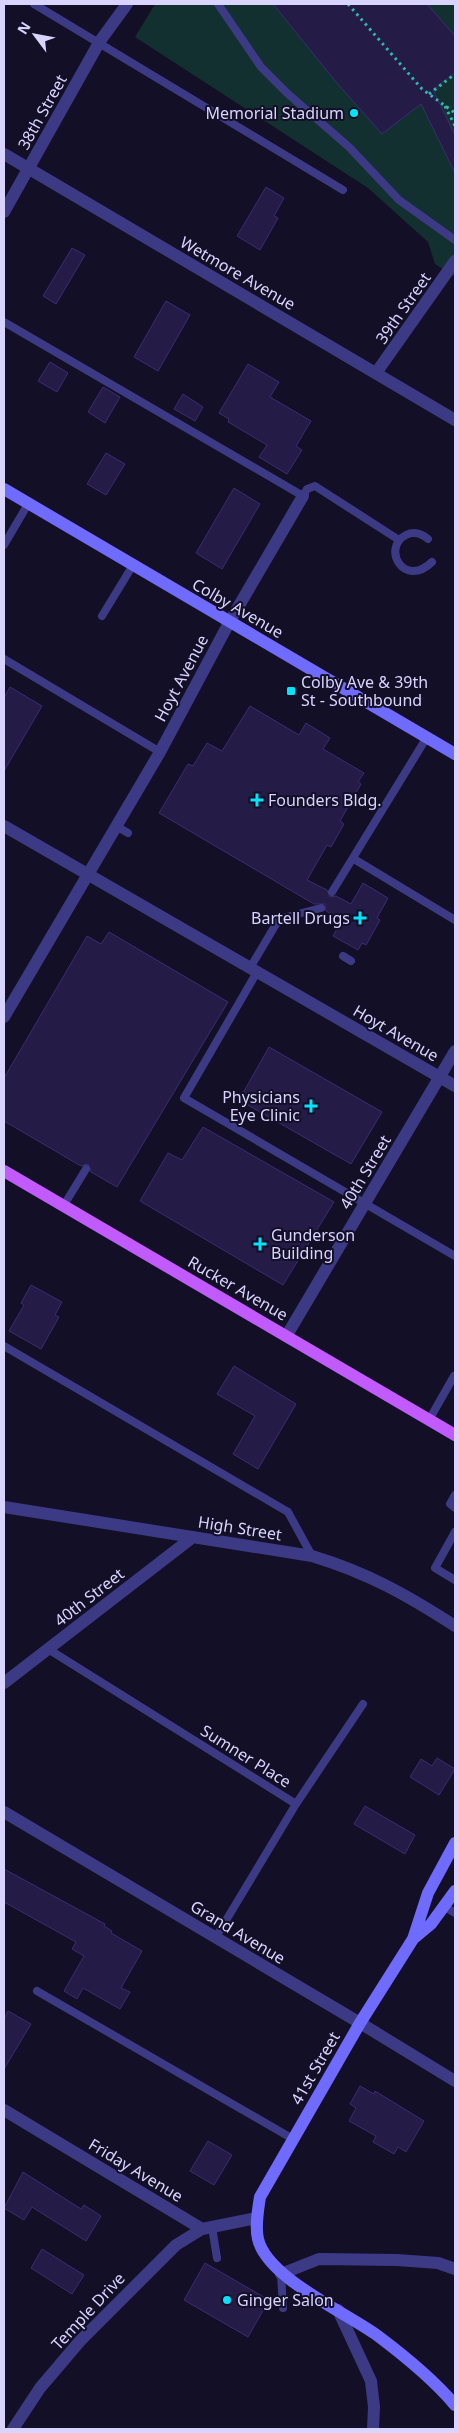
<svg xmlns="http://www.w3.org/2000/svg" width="459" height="2433" font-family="'Noto Sans',sans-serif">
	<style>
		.green { fill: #12302f }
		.building { fill: #241b47; stroke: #3b2d73 }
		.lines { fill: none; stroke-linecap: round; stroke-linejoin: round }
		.path { stroke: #2fb8b0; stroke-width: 3; stroke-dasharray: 2.5 4; stroke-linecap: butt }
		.service { stroke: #3d3a85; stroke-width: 8 }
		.minor { stroke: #3d3a85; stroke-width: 12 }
		.tertiary { stroke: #3d3a85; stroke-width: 12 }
		.secondary { stroke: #6f6bff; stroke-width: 12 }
		.primary { stroke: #c25bff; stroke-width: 12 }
		.poi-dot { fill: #00e5ff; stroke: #130f26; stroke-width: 2 }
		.labels { text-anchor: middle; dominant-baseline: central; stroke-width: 4; stroke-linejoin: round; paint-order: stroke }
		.street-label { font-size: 16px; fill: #d9d4ff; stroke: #130f26 }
		.poi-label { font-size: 16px; fill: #d9d4ff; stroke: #130f26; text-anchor: start }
	</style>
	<rect width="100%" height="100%" fill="#130f26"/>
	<path class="green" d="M155,4H455V277L435,264L428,242L368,188L135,37Z"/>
	<path class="building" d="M273,4H427L455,36V73L433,90L455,135V173L421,104L382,134L336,82Z
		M266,187L284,198L274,216L278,218L260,250L237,236Z
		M72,248L85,255L56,304L43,296Z
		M166,301L190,315L158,371L134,357Z
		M50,362L68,373L57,392L38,381Z
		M248,364L279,382L270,397L311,421L296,446L302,450L287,474L259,457L267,445L228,422L229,419L219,413Z
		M103,387L120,397L105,423L88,412Z
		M183,394L203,407L195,421L174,409Z
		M106,453L125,464L106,495L87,484Z
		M234,488L260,504L222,569L196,553Z
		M10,687L42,706L4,771V698Z
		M250,706L299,735L306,723L330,738L323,749L364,773L358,782L361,784L340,821L344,824L331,847L327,845L307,880L327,890L330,897L336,896L351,904L363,883L388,898L377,918L380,920L366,945L362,943L358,950L333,936L342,920L326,911L325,904H314L159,813L188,764L193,766L207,743L222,751Z
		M109,932L228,1002L117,1187L91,1172L88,1164L81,1166L4,1121V1078L87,936L101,944Z
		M269,1047L382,1112L351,1164L239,1100Z
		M203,1127L334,1202L283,1285L140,1201L168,1153L182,1160Z
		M31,1285L62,1302L55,1315L59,1317L41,1349L9,1331L24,1305L21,1303Z
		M234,1366L296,1404L258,1469L233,1454L255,1416L217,1394Z
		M437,1758L455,1769L439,1795L410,1777L421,1759L432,1766Z
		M365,1806L415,1835L405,1854L354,1824Z
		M4,1869L105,1924L104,1926L112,1931L111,1933L142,1951L121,1988L130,1992L120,2009L83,1988L77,1999L64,1991L84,1956L72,1949L76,1942L4,1902Z
		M8,2011L31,2024L4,2069V2019Z
		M360,2086L374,2094L375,2091L424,2121L406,2152L398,2147L394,2154L373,2142L376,2136L349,2121L356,2108L350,2104Z
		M208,2141L232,2155L214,2185L190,2171Z
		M23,2172L81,2209L84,2205L101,2216L86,2241L32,2207L24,2220L4,2208Z
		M42,2249L84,2275L72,2294L31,2268Z
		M205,2263L269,2300L248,2337L184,2300Z"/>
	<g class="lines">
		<path class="path" d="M348,4L422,89L455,113
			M429,94L455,74
			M445,106L455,126"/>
		<path class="service" d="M34,4L343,190
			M218,4L261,67L288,94L349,147L399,200L455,240
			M4,322L303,496L307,489L315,486L399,540
			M428,539C422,534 414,531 406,535C381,548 404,589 432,562
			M4,545L28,504
			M102,616L133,565
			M4,659L160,752
			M116,826L128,833
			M354,859L455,920
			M332,892L427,737
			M343,956L351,961
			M250,968L279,919L321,908
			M257,972L184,1098L455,1256
			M64,1205L86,1169
			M4,1346L288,1512L312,1556
			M429,1420L454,1376
			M455,1495L450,1504L455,1508
			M455,1532L435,1568L455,1580
			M48,1649L296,1804
			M445,1907L455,1913
			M216,1937L296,1804L363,1704
			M37,1991L293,2139
			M212,2227L217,2258
			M281,2274L283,2308"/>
		<path class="minor" d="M4,212L100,41L127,4
			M376,373L455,261
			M4,1017L160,752L230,621L303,496
			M287,1335L455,1051
			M4,1507L312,1556C368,1573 407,1595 455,1626
			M4,1683L193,1537
			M4,1812L360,2023L455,2081
			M4,2110L202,2229
			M281,2274L319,2259L397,2260L438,2263L455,2269
			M338,2310L371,2381L374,2407L373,2429
			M13,2429L40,2388L80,2341L176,2245L202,2229L257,2218"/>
		<path class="tertiary" d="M4,154L455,420
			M4,826L455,1086"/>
		<path class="secondary" d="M4,489L455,754
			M455,1843L428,1893L413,1939L360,2023L260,2197C258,2210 255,2226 258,2239C267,2278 347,2313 378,2336C406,2357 433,2379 455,2405
			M413,1939L431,1924L455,1891"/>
		<path class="primary" d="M4,1171L455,1435"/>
	</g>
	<g class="poi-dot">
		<circle cx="354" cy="113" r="5"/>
		<rect x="286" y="686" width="10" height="10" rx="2.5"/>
		<path d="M254.5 792.5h5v5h5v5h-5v5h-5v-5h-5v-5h5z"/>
		<path d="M357.5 910.5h5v5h5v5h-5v5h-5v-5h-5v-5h5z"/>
		<path d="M308.5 1098.5h5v5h5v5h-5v5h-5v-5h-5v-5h5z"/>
		<path d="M257.5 1236.5h5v5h5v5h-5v5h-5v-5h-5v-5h5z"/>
		<circle cx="227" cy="2300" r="5"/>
	</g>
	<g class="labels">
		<g class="street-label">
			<text transform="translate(42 112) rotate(-61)">38th Street</text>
			<text transform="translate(238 273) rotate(30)">Wetmore Avenue</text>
			<text transform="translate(403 308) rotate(-55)">39th Street</text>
			<text transform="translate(238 608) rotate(30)">Colby Avenue</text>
			<text transform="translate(181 678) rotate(-62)">Hoyt Avenue</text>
			<text transform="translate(396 1033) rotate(30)">Hoyt Avenue</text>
			<text transform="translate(365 1172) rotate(-59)">40th Street</text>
			<text transform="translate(238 1288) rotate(30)">Rucker Avenue</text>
			<text transform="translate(240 1528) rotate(9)">High Street</text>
			<text transform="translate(89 1597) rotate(-38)">40th Street</text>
			<text transform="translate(246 1756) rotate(32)">Sumner Place</text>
			<text transform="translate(238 1932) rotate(31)">Grand Avenue</text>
			<text transform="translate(315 2068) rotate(-60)">41st Street</text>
			<text transform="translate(136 2170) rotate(31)">Friday Avenue</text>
			<text transform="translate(88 2311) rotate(-47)">Temple Drive</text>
		</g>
		<g class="poi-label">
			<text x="344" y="113" text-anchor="end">Memorial Stadium</text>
			<text x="301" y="682">Colby Ave &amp; 39th<tspan x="301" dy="18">St - Southbound</tspan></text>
			<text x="268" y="800">Founders Bldg.</text>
			<text x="350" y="918" text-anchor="end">Bartell Drugs</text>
			<text x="300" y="1097" text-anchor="end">Physicians<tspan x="300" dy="18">Eye Clinic</tspan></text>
			<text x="271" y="1235">Gunderson<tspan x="271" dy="18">Building</tspan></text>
			<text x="237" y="2300">Ginger Salon</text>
		</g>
	</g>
	<rect width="459" height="2433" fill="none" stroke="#d9d4ff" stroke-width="10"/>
	<g transform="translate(35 35) rotate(302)" stroke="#130f26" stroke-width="4" paint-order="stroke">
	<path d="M0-4L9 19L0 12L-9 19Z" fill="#d9d4ff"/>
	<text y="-8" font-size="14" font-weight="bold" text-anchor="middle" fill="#d9d4ff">N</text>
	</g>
</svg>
